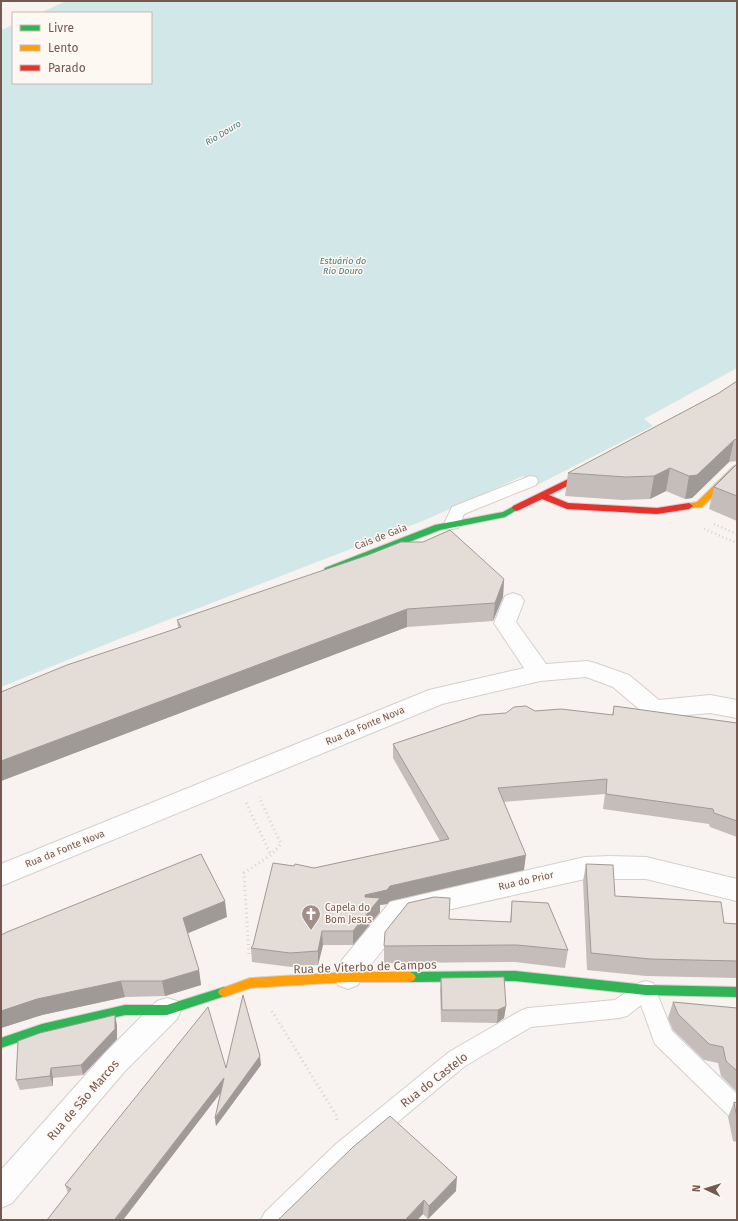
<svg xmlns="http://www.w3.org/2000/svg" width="738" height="1221" font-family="'Fira Sans',sans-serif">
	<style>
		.water { fill: #d2e7e7 }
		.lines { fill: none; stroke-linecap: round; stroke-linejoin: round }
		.lane-casing { stroke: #d6cfcc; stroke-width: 2 }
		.street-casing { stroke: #d6cfcc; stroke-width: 2 }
		.fast-casing { stroke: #d7cfcc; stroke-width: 2 }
		.slow-casing { stroke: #d7cfcc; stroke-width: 2 }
		.jam-casing { stroke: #d7cfcc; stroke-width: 2 }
		.path-far1 { stroke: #dad3d0; stroke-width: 2.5; stroke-dasharray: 1 3; stroke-linecap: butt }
		.path { stroke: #dad3d0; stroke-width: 3; stroke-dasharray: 1 3.5; stroke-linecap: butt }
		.lane { fill: #fefdfd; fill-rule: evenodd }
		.street { fill: #fefdfd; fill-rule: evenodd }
		.fast { fill: #30b455; fill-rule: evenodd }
		.slow { fill: #ff9f0a; fill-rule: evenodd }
		.jam { fill: #e5322d; fill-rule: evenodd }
		.wall { fill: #c4bdb9 }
		.shaded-wall { fill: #a09a96 }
		.building { fill: #e4dcd7; stroke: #a09a96 }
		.labels { text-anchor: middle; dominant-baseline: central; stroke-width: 3; stroke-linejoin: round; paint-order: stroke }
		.far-water-label { font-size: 9px; font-style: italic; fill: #497b7e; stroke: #fef8f3 }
		.street-label { font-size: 10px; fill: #745951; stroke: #fef8f3 }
		.poi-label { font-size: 10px; fill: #745951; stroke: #fef8f3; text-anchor: start }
		.near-street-label { font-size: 12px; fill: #745951; stroke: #fef8f3 }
	</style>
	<rect width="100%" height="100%" fill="#f8f3f0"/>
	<path class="water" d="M66,1H737V368L644,419L653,426L537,485L523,476L425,520L124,637L1,687V30L13,25V83H151V13H40Z"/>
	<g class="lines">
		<defs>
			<path id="lane" d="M530,476L536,477L538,481L536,485L464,514L458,528L452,529L446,528L444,524L452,507Z
				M646,981L653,983L672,1031L737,1094V1119L729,1116L655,1044L641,1005L627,1016L619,1018L531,1027L465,1066L352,1160L290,1220H261L265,1212L336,1144L449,1052L520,1011L528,1008L615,1000L639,983Z"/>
			<path id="street" d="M513,593L521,596L524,601L516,622L546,664L587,661L595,663L629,675L659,700L710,695L737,700V718L710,713L654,718L646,715L613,687L586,677L540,681L442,704L1,886V864L429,690L524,668L494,623L505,596Z
				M610,856L646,857L737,879V901L646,879H585L407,919L362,976L358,985L348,989L338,985L334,977L342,960L390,902L585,857Z
				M167,998L177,1001L181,1010L177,1019L125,1071L12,1203L1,1208V1170L105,1053L157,1001Z"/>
			<path id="fast" d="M516,505L519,506L520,508L505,517L440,530L331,572L328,573L324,570L325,568L435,525L503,512Z
				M515,971L646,985L737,987V997L646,995L515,981L410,982L406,980L404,977L406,974L410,972Z
				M224,987L228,989L230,992L228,995L167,1015H125L42,1034L1,1048V1038L42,1024L125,1005H167Z"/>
			<path id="slow" d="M737,465V473L702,507L686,508L685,506L686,504L697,502L734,466Z
				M348,972H410L414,974L416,977L414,980L410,982H348L250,988L224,997L220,995L218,992L220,989L250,978Z"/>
			<path id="jam" d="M593,467L596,468L597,470L596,472L549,495L568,503L657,508L689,503L693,506L689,509L657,514L567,509L542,499L519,510L516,511L512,508L513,506Z"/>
		</defs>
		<use href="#lane" class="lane-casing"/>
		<use href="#street" class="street-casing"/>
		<use href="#fast" class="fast-casing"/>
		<use href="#slow" class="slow-casing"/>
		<use href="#jam" class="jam-casing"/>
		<path class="path-far1" d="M714,524L737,534
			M704,529L737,543"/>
		<path class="path" d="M246,803L271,855
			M249,954L244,873L271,855L281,844L259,797
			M272,1011L336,1115L337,1120"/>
		<use href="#lane" class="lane"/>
		<use href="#street" class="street"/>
		<use href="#fast" class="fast"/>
		<use href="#slow" class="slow"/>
		<use href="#jam" class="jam"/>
	</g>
	<path class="wall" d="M737,381V461L729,462L692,498L685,499L666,491L650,499L622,500L565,496L568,473L719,393Z
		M737,464V521L709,509L714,487Z
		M504,579L503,597L493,621L407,627L1,781V692L178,628L177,620Z
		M614,706L737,723V837L710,827L709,824L603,809L605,794L503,802L524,870L390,901L387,904L380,905V912L353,945H323L318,965L291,967L252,962L251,948L253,945L294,866L314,868L440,841L393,758V744L535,711L612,715Z
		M586,864L615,896L724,923L737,924V978L646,976L587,970L583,881Z
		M512,901L568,950L565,968L515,962L384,963V946L449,919L510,922Z
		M227,917L188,933L199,970L201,985L165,996L125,997L42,1015L1,1028V935Z
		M441,978L506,1006L504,1018L497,1023L441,1022L440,990Z
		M673,1002L737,1008V1092L721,1076L718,1063L704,1060L673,1030L668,1018Z
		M117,1025V1039L83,1075L53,1078V1086L20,1090L16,1080Z
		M261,1065L216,1126L215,1118L220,1093L123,1220H47L68,1193L65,1185L226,1068Z
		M734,1102L737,1103V1142L733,1141L728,1117Z
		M456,1191L428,1219L423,1214L417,1220H278Z"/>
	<path class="shaded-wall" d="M734,440L729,462L692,498L685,499L689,476Z
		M670,468L666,491L650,499L654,476Z
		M504,579L503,597L493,621L495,603Z
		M407,609V627L1,781V761Z
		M526,855L524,870L390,901L387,904L380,905V912L353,945V931L365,909V895L390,886Z
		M225,901L227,917L186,934L183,918Z
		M322,931L323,945L318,965V951Z
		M199,970L201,985L165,996L162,981Z
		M121,981L125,997L42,1015L1,1028V1011L37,999Z
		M506,1006L504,1018L497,1023L498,1010Z
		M115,1015L117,1025V1039L83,1075L81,1065Z
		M260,1056L261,1065L216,1126L215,1118Z
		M51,1068L53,1078V1086L50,1076Z
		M224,1078L225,1087L123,1220H115Z
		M457,1177L456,1191L428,1219L429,1206Z
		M424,1200L423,1214L417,1220H405Z"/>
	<path class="building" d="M737,381V439L734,440L697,475L689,476L670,468L654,476L626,477L568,473L719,393Z
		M737,464V496L714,487Z
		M450,530L504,579L495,603L407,609L1,761V692L67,665L181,627L177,620L368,555L401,542H423Z
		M526,706L535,711L561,709L613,715L614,706L737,723V821L714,813L713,809L606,794L607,779L498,788L526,855L390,886L387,890L365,895V897L380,898L353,931H322L318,951L290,953L251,948L253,945L273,863L294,866L295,864L314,868L449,839L393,744L480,715L506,713L514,707Z
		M201,854L225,901L183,918L199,970L162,981H121L37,999L1,1011V935L7,932Z
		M586,864L613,865L615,896L721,902L724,923L737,924V961L650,959L591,953Z
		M434,897L450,898L449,919L511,922L512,901L548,903L568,950L517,945L384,946L385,932L408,903Z
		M504,977L506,1006L498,1010H442L441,978Z
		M243,995L260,1056L215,1118L224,1078L115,1219L116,1220H47L71,1189L65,1185L208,1007L226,1068Z
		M673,1002L737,1008V1071L726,1061L723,1047L709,1044L678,1014Z
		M115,1015V1029L81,1065L51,1068L50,1076L16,1080L18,1041L40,1033Z
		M734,1102L737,1103V1119Z
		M390,1116L457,1177L429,1206L424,1200L405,1220H278L353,1147Z"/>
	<defs>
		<symbol id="church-pin" viewBox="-11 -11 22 30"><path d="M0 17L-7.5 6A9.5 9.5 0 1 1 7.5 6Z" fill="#a28f89" stroke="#fef8f3"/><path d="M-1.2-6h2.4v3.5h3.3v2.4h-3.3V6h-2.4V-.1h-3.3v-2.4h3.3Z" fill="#fff"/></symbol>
	</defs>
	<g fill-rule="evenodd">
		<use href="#church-pin" x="300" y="903" width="22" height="30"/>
	</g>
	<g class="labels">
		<g class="far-water-label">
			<text transform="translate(223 133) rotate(-31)">Rio Douro</text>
			<text x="343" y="261">Estuário do<tspan x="343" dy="10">Rio Douro</tspan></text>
		</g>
		<g class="street-label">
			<text transform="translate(381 537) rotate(-21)">Cais de Gaia</text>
			<text transform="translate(365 726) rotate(-23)">Rua da Fonte Nova</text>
			<text transform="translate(65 849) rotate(-22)">Rua da Fonte Nova</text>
			<text transform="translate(526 881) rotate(-13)">Rua do Prior</text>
		</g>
		<g class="poi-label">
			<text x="325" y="908">Capela do<tspan x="325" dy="12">Bom Jesus</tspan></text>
		</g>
		<g class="near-street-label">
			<text transform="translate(365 967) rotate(-2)">Rua de Viterbo de Campos</text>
			<text transform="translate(434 1080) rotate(-38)">Rua do Castelo</text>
			<text transform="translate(83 1100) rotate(-49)">Rua de São Marcos</text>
		</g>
	</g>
	<rect width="738" height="1221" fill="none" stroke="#745951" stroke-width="4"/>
	<rect x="12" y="12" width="140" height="72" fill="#fef8f3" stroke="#c7b8b2"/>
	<rect x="20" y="25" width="20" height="6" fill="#30b455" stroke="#c7b8b2"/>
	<text x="48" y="32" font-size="12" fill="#745951">Livre</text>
	<rect x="20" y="45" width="20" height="6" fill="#ff9f0a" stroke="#c7b8b2"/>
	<text x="48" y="52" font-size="12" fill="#745951">Lento</text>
	<rect x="20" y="65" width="20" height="6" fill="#e5322d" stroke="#c7b8b2"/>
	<text x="48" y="72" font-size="12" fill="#745951">Parado</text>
	<g transform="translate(706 1189) rotate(274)" stroke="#fef8f3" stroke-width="3" paint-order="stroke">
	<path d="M0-3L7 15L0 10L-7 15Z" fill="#745951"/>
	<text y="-6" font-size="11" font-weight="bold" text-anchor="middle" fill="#745951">N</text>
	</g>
</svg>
